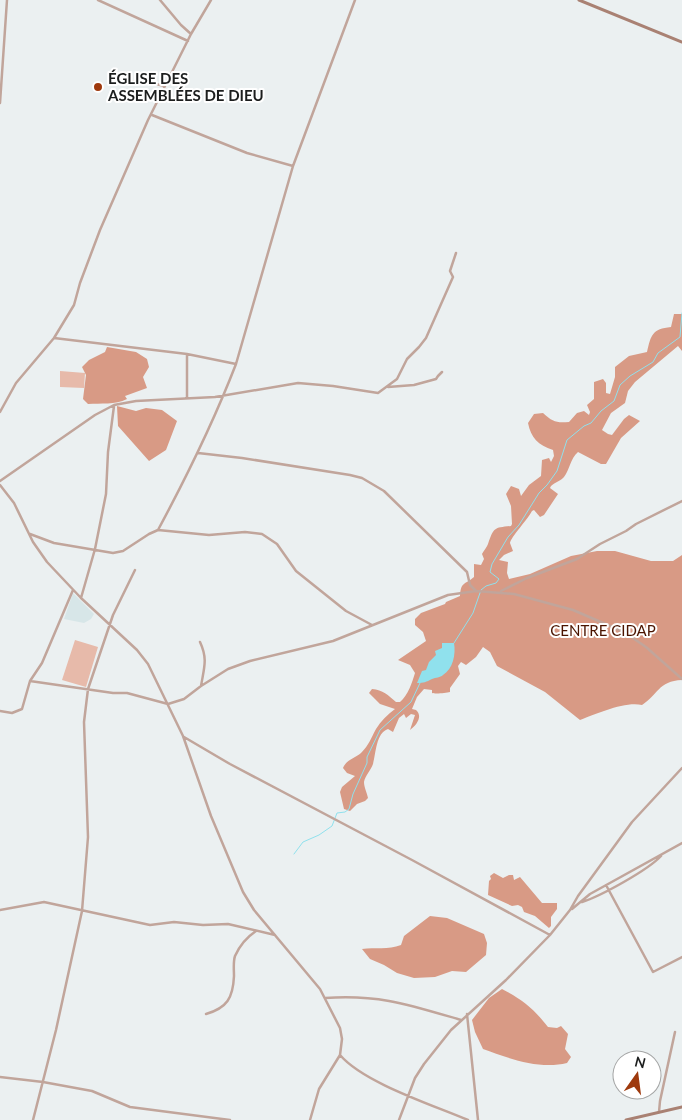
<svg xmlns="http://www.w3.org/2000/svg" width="682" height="1120" font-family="Lato,sans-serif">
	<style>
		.built { fill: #d7e6e8 }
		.green { fill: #e7baaa }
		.forest { fill: #d89a85 }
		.water { fill: #90e1ed }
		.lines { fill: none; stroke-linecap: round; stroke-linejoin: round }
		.stream { stroke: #90e1ed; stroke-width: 1 }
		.street { stroke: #c1a59b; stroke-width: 2.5 }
		.secondary { stroke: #a98173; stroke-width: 3 }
		.poi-dot { fill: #9e390d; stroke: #fff; stroke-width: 2 }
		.labels { text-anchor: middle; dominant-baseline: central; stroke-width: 4; stroke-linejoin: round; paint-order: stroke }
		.poi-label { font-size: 15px; font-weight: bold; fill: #1c1e1e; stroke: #fff; text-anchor: start }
		.park-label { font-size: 15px; fill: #4b1400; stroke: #fff }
	</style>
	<rect width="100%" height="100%" fill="#ebf0f1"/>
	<path class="built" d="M73,593L94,614L91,619L84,623L64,619Z"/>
	<path class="green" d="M60,371L85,373L84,388L60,387Z
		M75,640L98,647L86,687L62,680Z"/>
	<path class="forest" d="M674,314H682V351L678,346L635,382L628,391L625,403L611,413L602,430L608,434L612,435L624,419L629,415L640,421L621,438L606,464H601L578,452C570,459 570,469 564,477C561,481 555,482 551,486L550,488L558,494L544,515L540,517L534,510L532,511C528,519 510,538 510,543C511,546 512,548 513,551L504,555L499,560L508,562L507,573L509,579L530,574L571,556L597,551H615L651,561H673L682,555V680C658,681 658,695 642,705C625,701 596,714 580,720L545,692L497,666L490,652L483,647L476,657L466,665L461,662L458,666L460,674L450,688V692C446,693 436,694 432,693V690L424,689L417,697L412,709L416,710C423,716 417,725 410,730L415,715L411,714L406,718L404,714L399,718L393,732L388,729C376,733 376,753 373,764C371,770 365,776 364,782C364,787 367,793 368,798L365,801L357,804L350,811L344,809L340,792L342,787L355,776L347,773L343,768C346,760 355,758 361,753C369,745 371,738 376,729C381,721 387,715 395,709L380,704L369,693L372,689C383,690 388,695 396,702H400C408,695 412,683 415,673L410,665L398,660L426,641L423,632L415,625V619L421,613L445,604L446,602L460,596C461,581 465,585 474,577V564L481,565L484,559L482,554C484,550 487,547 488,544C494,527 494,528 511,526L512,524L511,506L506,494L511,486L519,489L521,496L529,485L541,476L542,460L549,458L551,462L554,456L553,450C538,445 531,438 528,423L534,414L543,413C553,422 556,423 569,422L577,413L584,411L589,415L590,412L587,405L594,399V382L603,379L606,383V393L610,394L615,377V367L629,356L647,352C651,335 652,329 671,327Z
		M107,347L136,352L147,359L149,367L143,377L147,388L125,396L127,399C115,405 101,403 88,404L83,399L86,375L82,367L89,360L105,352Z
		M117,406L136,411L146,408L162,410L177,421L166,450L149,461L118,426Z
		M494,873L503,878L509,875H513L514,880L520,877L542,903H557V909L551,917V926L549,928L535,916L524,912L522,907L518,905L512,906L488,895L489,881L491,879L490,876Z
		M430,916L447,918L484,934L487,943L486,955L466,972L452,971L435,977L414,978L397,973L384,965L370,959L362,949C375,947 388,950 401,945L404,936Z
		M502,989C523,1000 533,1008 548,1027L557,1028L561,1026L568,1034L565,1049L571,1057L567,1063C539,1070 508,1058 483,1049L475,1032L472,1020L489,998Z"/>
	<path class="water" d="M442,643H454C456,654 453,669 443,675C440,678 436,677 432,679C426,682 424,683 417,683L422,671L426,670L429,662L436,655L435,651L442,648Z"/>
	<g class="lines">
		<path class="stream" d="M454,643L473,613L481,590L486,586L496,583L499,579L490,572L492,564L508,537L519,525L539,493L547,485L557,471L567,440L584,426L591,423L601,411L614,401L620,385L630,376L653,362L658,353L680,337L682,313
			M294,854L303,842L319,835L332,826L337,813L345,812L349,809L353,794L367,763V757L380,730L411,702L420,683"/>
		<path class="street" d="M98,0L188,41
			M160,0L181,25L191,34
			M121,82L141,81L165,86
			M0,103L7,0
			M152,115L247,153L293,166
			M54,338L187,354L236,364
			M187,354V398
			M388,387L414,385L436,379L438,376L442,372
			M0,412L16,383L54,338L74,305L80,283L100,230L148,120L191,34L211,0
			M198,453L242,458L350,475L362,478L384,491L467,572L470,585L476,591
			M0,481L95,415L114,405L136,401L215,397L298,383L333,386L378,393L397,379L407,359L419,347L426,338L453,277L450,271L456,253
			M0,485L14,503L33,542L47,562L81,598L137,650L148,664L183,736L211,816L243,892L254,910L320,989L340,1028L342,1039L340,1055L319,1089L310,1120
			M158,530C187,476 214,421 236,364L293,166L355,0
			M30,534L54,543L113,553L123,551L149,534L158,530L209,535L245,532L262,534L277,544L296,571L346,611L372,625
			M501,591L527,578L577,559L600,544L626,531L636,524L682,501
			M81,598L95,549L106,494L108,452L114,406
			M200,642C208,659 204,668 201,686
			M30,681L113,693H127L168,704L184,699L201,686L228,669L250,661L333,641L448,595L476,591L514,594L573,610L624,632L646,647L682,679
			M0,711L12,713L22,709L30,681L42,663L73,590
			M184,737L230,764L412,860L550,935
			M606,885L653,972L682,957
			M582,902C601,896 648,870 661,856
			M572,909L590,894L682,843
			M0,910L44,902L150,925L174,922L203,925L228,924L275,935
			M325,998C379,994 410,1005 461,1020
			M206,1014C227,1008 233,998 234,976C234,970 233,962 235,956C239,947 247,937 256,931
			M467,1014L478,1120
			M340,1055C364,1083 433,1105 468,1120
			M0,1077L43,1082L92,1091L130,1107L230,1120
			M659,1112L660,1101L675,1032
			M33,1120L56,1030L82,911L88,837L84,722L88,689L113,615L135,570
			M399,1120L415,1078L424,1064L451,1030L506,980L550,935L570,910L578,896L632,822L682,768"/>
		<path class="secondary" d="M579,0L682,42
			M626,1120L682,1107"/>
	</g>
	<circle class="poi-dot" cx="98" cy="87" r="5"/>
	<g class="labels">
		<g class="poi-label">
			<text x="108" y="78">ÉGLISE DES<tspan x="108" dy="17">ASSEMBLÉES DE DIEU</tspan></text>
		</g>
		<g class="park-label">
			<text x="603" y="630">CENTRE CIDAP</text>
		</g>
	</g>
	<g transform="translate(637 1075) rotate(14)"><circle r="24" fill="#ffffff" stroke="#a4a5a5"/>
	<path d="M0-4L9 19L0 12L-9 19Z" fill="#9e390d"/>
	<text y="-8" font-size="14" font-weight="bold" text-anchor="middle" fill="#1c1e1e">N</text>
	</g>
</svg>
